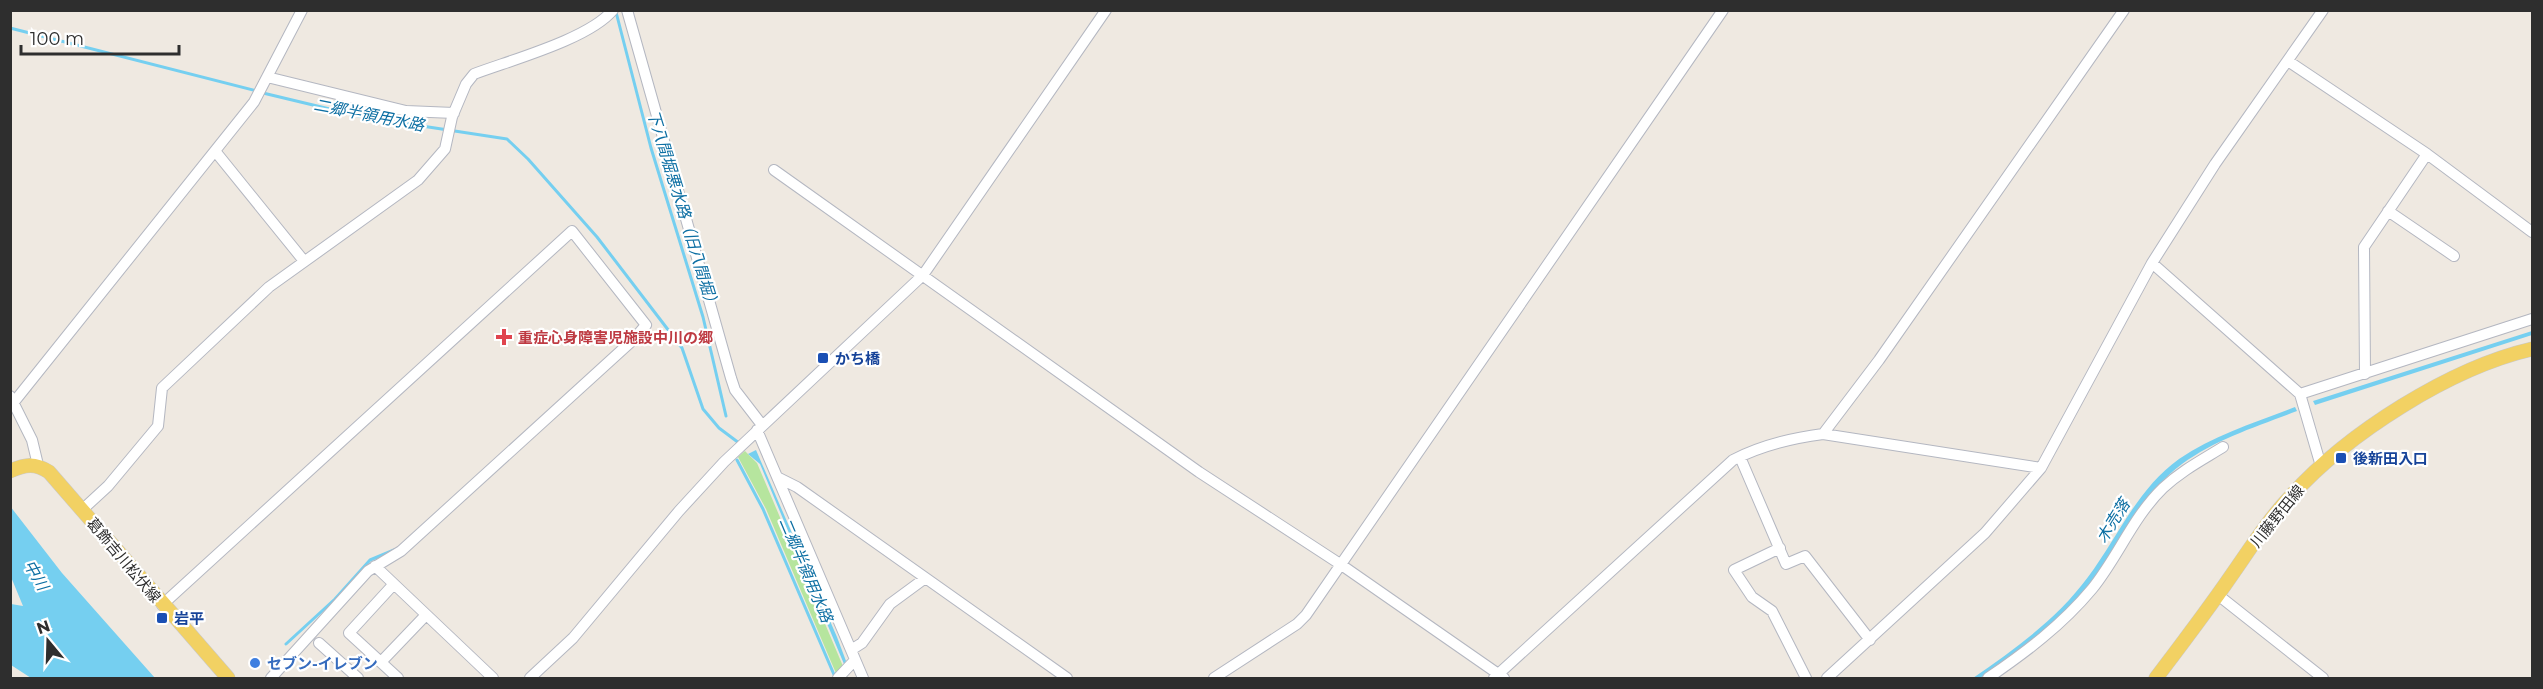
<svg xmlns="http://www.w3.org/2000/svg" width="2543" height="689" font-family="Montserrat,'Noto Sans JP',sans-serif">
	<style>
		.green { fill: #b6e59e }
		.water { fill: #75cff0 }
		.lines { fill: none; stroke-linecap: round; stroke-linejoin: round }
		.stream { stroke: #75cff0; stroke-width: 3 }
		.minor-casing { stroke: #b4b7c1; stroke-width: 12 }
		.major-casing { stroke: #c9c9c9; stroke-width: 15 }
		.minor { stroke: #fff; stroke-width: 10 }
		.major { stroke: #f2d163; stroke-width: 14 }
		.health-dot { fill: #e0444e; stroke: #fff; stroke-width: 2 }
		.transit-dot { fill: #1a4fb4; stroke: #fff; stroke-width: 2 }
		.shop-dot { fill: #3f7fe0; stroke: #fff; stroke-width: 2 }
		.labels { text-anchor: middle; dominant-baseline: central; stroke-width: 4.5; stroke-linejoin: round; paint-order: stroke }
		.health-label { font-size: 15px; font-weight: bold; fill: #be3a42; stroke: #fff; text-anchor: start }
		.transit-label { font-size: 15px; font-weight: bold; fill: #164399; stroke: #fff; text-anchor: start }
		.street-label { font-size: 15px; fill: #2e2e2e; stroke: #fff }
		.shop-label { font-size: 15px; font-weight: bold; fill: #366cbe; stroke: #fff; text-anchor: start }
		.water-label { font-size: 16px; font-style: italic; fill: #0d6fa3; stroke: #fff }
	</style>
	<rect width="100%" height="100%" fill="#efe9e1"/>
	<path class="green" d="M745,451L757,463L848,678H838L766,509L738,457Z"/>
	<path class="water" d="M2532,331V335L2315,405L2313,401Z
		M2295,407L2297,411C2258,426 2216,439 2182,464C2140,495 2121,544 2090,583C2059,622 2020,650 1980,678H1973C2015,649 2057,619 2088,577C2118,537 2137,489 2179,459C2214,435 2256,422 2295,407Z
		M756,450L837,637L846,661L844,664L760,464L748,454Z
		M10,506L62,573L155,678H31L11,665V604L23,606L11,577Z"/>
	<g class="lines">
		<path class="stream" d="M616,12L651,148L703,317L726,416
			M10,28L257,91
			M263,93L363,117L507,139L528,159L597,237L656,314L682,348L703,409L719,428L739,443
			M737,460L763,509L835,677
			M286,644L335,599L370,560L394,550"/>
		<defs>
			<path id="minor" d="M627,10L731,378L735,390L762,425
				M2288,61L2427,154L2532,232
				M267,77L406,111L454,113
				M215,151L304,261
				M774,170L1199,472L1340,564L1504,678
				M2388,211L2454,256
				M2152,263L2300,394L2321,466
				M2365,374L2364,247L2427,154
				M2300,394L2532,319
				M10,396L32,440L38,465
				M14,402L254,102L302,10
				M757,430L863,678
				M1823,434L1879,360L2124,10
				M1740,457L1786,564L1805,556L1870,640
				M779,478L797,487L1067,678
				M82,510L108,486L158,426L162,388L269,287L418,180L445,149L452,117L466,84L474,74C511,60 589,39 613,10
				M1780,548L1734,570L1752,597L1772,611L1806,678
				M375,566L493,678
				M393,585L349,633L398,678
				M2218,595L2323,678
				M162,605L572,231L646,325L634,339L401,551L368,571L271,678
				M319,643L358,678
				M851,650L862,643L890,604L924,579
				M381,662L425,616
				M530,678L573,638L679,511L724,462L923,275L1106,10
				M838,678L855,660
				M1214,678L1297,624L1306,615L1723,10
				M1494,678L1733,460C1762,445 1792,438 1823,434L2041,468
				M1827,678L1985,533L2041,468L2152,263L2215,164L2323,10
				M1988,678C2026,652 2062,625 2092,589C2118,557 2133,517 2163,488C2181,471 2202,460 2223,447"/>
			<path id="major" d="M10,471C26,464 35,463 49,472L228,678
				M2156,678C2181,645 2207,611 2231,576C2250,549 2268,520 2291,496C2348,433 2450,368 2532,349"/>
		</defs>
		<use href="#minor" class="minor-casing"/>
		<use href="#major" class="major-casing"/>
		<use href="#minor" class="minor"/>
		<use href="#major" class="major"/>
	</g>
	<path class="health-dot" d="M501 328h6v6h6v6h-6v6h-6v-6h-6v-6h6z"/>
	<g class="transit-dot">
		<rect x="817" y="352" width="12" height="12" rx="3"/>
		<rect x="2335" y="452" width="12" height="12" rx="3"/>
		<rect x="156" y="612" width="12" height="12" rx="3"/>
	</g>
	<circle class="shop-dot" cx="255" cy="663" r="6"/>
	<g class="labels">
		<g class="health-label">
			<text x="518" y="337">重症心身障害児施設中川の郷</text>
		</g>
		<g class="transit-label">
			<text x="835" y="358">かち橋</text>
			<text x="2353" y="458">後新田入口</text>
			<text x="174" y="618">岩平</text>
		</g>
		<g class="street-label">
			<text transform="translate(2277 516) rotate(-51)">川藤野田線</text>
			<text transform="translate(124 560) rotate(50)">葛飾吉川松伏線</text>
		</g>
		<g class="shop-label">
			<text x="267" y="663">セブン-イレブン</text>
		</g>
		<g class="water-label">
			<text transform="translate(369 115) rotate(11)">二郷半領用水路</text>
			<text transform="translate(683 210) rotate(73)">下八間堀悪水路（旧八間堀）</text>
			<text transform="translate(2113 521) rotate(-58)">木売落</text>
			<text transform="translate(806 570) rotate(67)">二郷半領用水路</text>
			<text transform="translate(36 575) rotate(60)">中川</text>
		</g>
	</g>
	<rect width="2543" height="689" fill="none" stroke="#2e2e2e" stroke-width="24"/>
	<g transform="translate(48 641) rotate(341)" stroke="#ffffff" stroke-width="4.5" paint-order="stroke">
	<path d="M0-4.5L10 22L0 15L-10 22Z" fill="#2e2e2e"/>
	<text y="-9" font-size="16" font-weight="bold" text-anchor="middle" fill="#2e2e2e">N</text>
	</g>
	<path d="M21 45v9h158v-9" fill="none" stroke="#2e2e2e" stroke-width="3"/>
	<text x="30" y="45" font-size="18" fill="#2e2e2e" stroke="#ffffff" stroke-width="4.5" paint-order="stroke">100 m</text>
</svg>
